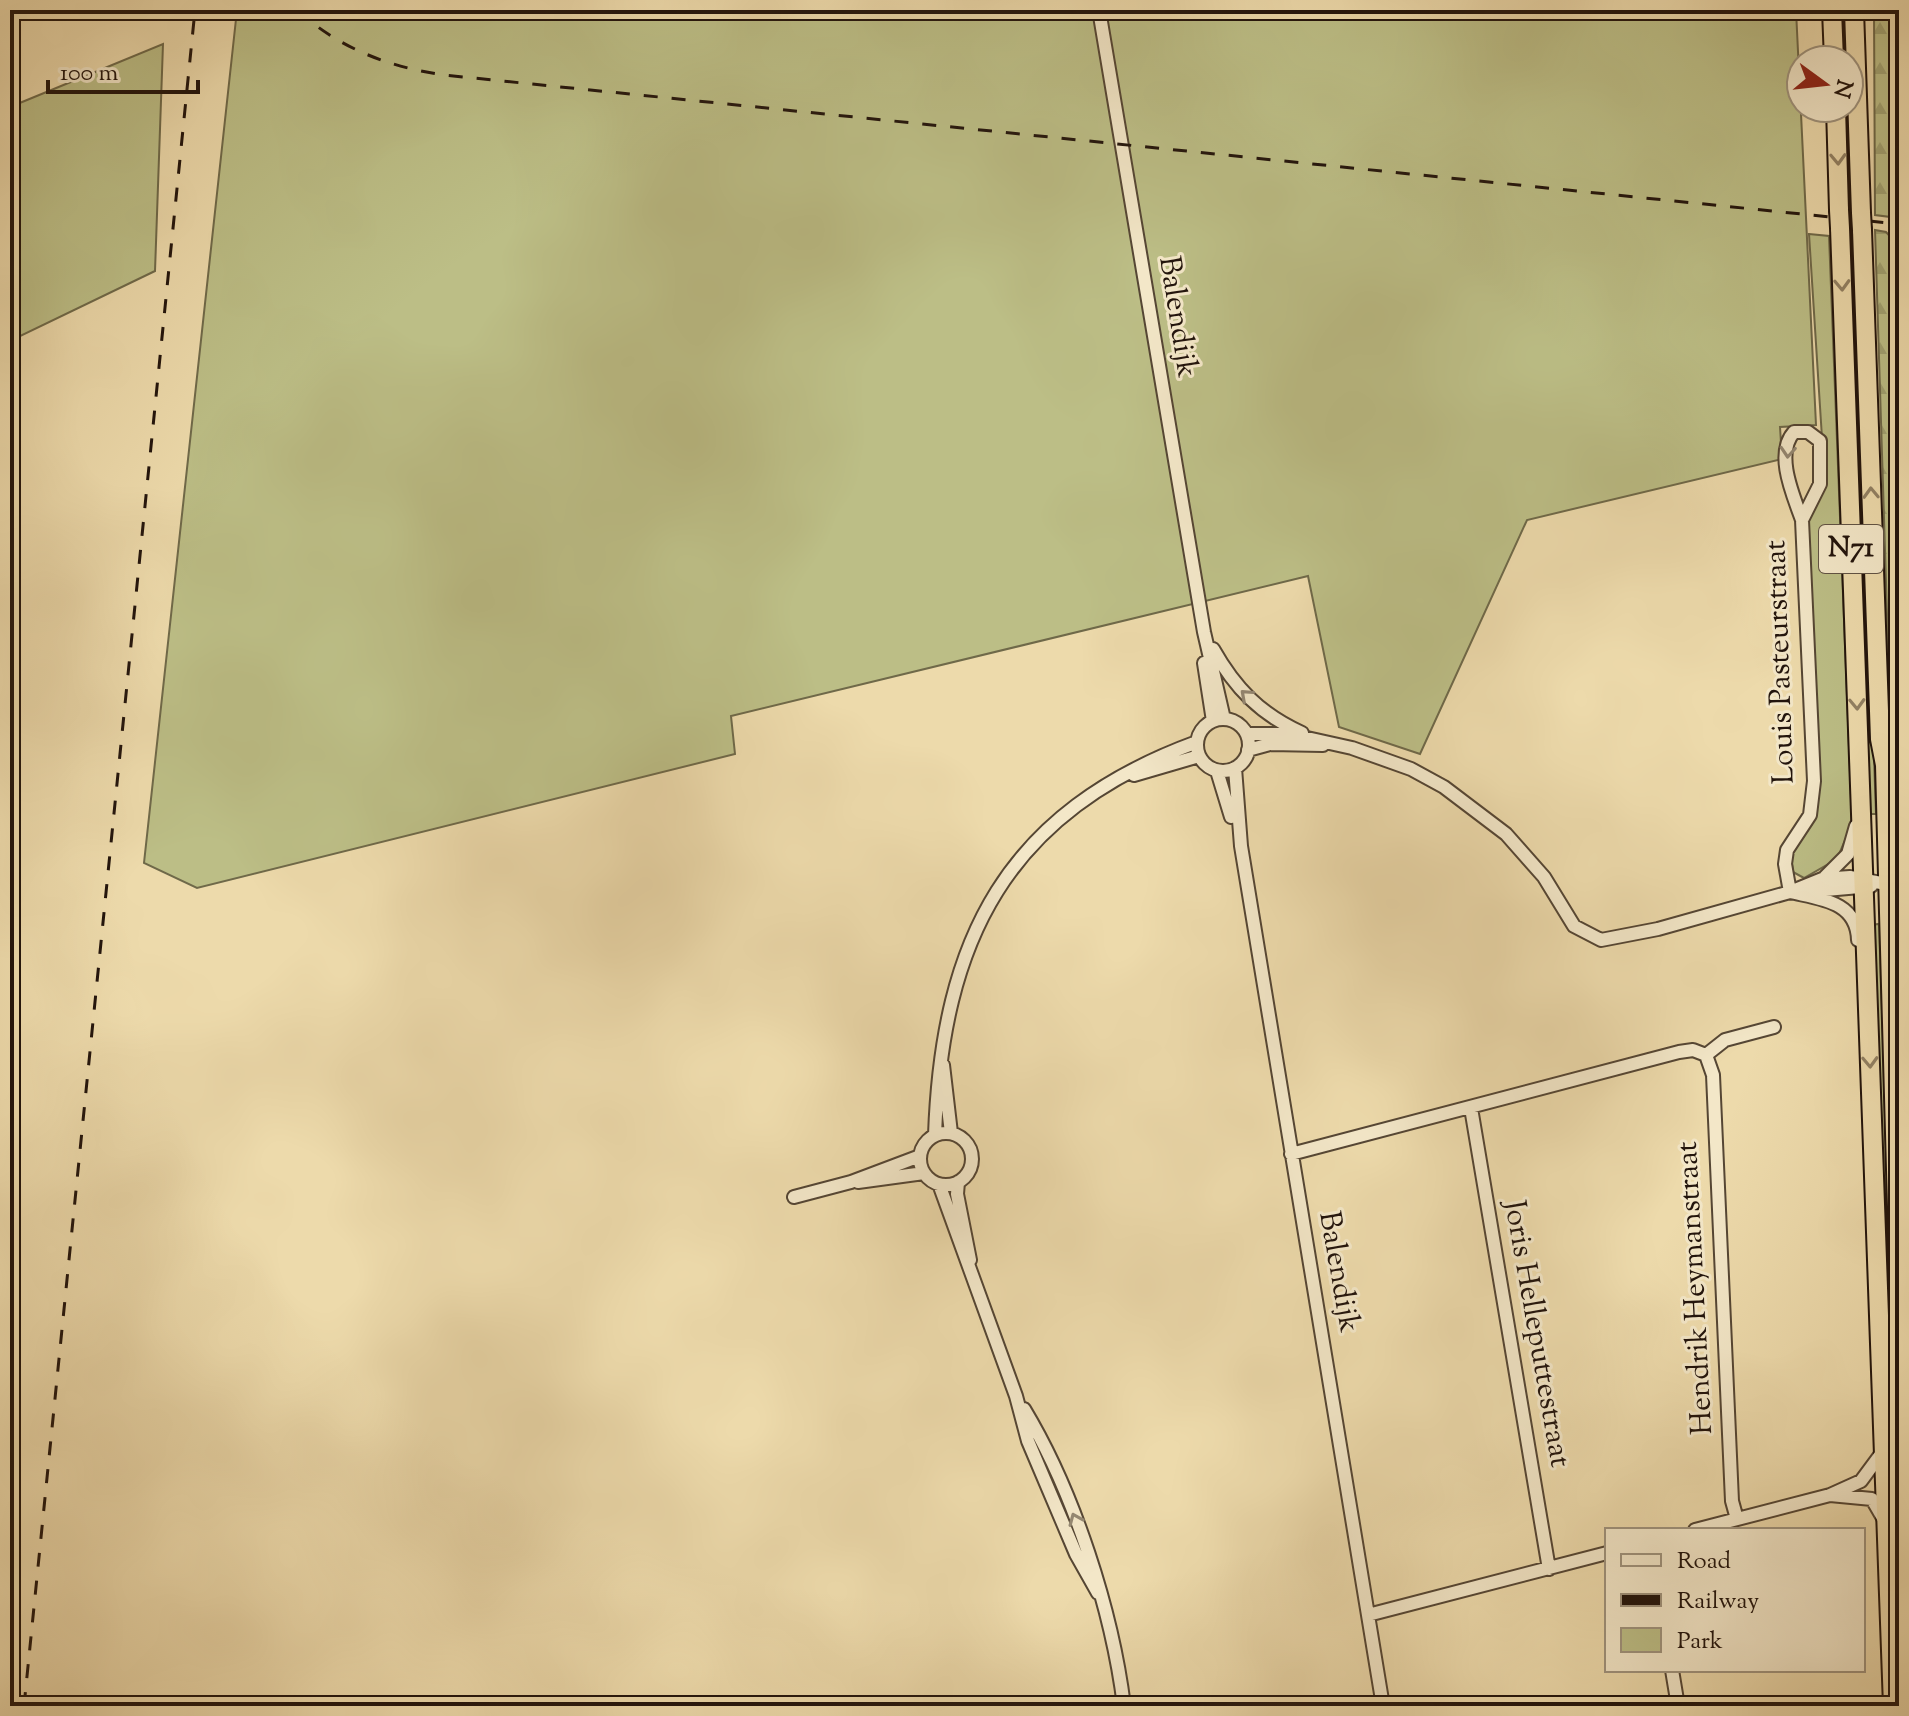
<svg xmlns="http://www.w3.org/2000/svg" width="1909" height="1716" font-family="'Sorts Mill Goudy',serif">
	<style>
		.green { fill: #bcbe86; stroke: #6f6949; stroke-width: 2 }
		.forest { fill: url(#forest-firs); stroke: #6f6949; stroke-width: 2 }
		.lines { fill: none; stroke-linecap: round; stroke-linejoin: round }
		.minor-casing { stroke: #554634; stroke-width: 16 }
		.highway-casing { stroke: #22140c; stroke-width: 22 }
		.minor { stroke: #f3e7c8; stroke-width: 12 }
		.highway { stroke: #eddaab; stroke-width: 18 }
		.rail { stroke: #22140c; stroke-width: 3; stroke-dasharray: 14 14; stroke-linecap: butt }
		.highway-bridge-casing { stroke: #22140c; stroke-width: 22; stroke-linecap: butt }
		.highway-bridge { stroke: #eddaab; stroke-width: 18 }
		.oneway { stroke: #928163 }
		.oneway2 { stroke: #958873 }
		.labels { text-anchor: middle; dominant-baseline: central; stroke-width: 6; stroke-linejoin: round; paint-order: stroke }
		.shield { fill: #f3e7c8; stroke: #615344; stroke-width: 2 }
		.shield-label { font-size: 28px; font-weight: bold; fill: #22140c }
		.street-label { font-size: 30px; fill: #22140c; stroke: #f3e7c8 }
	</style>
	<defs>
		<pattern id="forest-firs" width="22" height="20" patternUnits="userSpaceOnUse" patternTransform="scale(2)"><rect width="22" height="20" fill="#bcbe86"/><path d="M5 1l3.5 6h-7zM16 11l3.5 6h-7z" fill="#a1a272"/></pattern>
	</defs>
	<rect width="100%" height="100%" fill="#eddaab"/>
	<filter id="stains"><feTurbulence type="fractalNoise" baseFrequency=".0025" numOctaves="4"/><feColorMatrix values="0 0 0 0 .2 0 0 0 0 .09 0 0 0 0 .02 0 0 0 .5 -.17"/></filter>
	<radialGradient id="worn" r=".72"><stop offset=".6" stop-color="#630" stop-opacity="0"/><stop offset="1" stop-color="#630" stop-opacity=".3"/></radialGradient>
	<path class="green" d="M237,10H1796L1816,425L1780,427L1782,459L1527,520L1420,754L1339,727L1308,576L731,716L735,754L197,888L144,863Z
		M1838,10H1847L1876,814H1867L1842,108H1849V60H1840Z
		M163,44L155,271L10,341V107Z
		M1809,234L1829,236L1852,824L1837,859L1804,878L1793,872L1791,855L1812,824L1819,795L1807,521L1825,485Z
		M1888,646L1899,647V962Z
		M1879,924L1897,1446L1892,1350L1886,1334L1871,925Z"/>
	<path class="forest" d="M1874,10H1899V218L1875,215Z
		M1875,230L1886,232L1896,243L1899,647L1888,646Z"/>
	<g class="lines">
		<defs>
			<path id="minor" d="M1099,10L1204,632L1224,719
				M1213,649C1235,688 1260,714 1302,733
				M1204,663L1213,721
				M1197 745a26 26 0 1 1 52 0a26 26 0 1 1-52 0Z
				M1247,734H1289L1352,748L1411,769L1444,787L1506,834L1544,877L1574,926L1601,940L1658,929L1790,892L1822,879L1850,877L1881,883
				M1248,750L1270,744L1323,745
				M1235,768L1241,846L1383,1706
				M1217,771L1231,817
				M1134,775L1199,756
				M1825,877L1848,854L1856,826
				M1814,891L1871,886
				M1790,892L1785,864L1787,850L1810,815L1814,781L1802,520C1794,497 1774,454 1794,432H1808L1820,441V484L1802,520
				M1790,892C1820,899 1857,901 1858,940
				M1706,1055L1725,1040L1774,1027
				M943,1065L951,1133
				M1471,1108L1549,1569
				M920 1159a26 26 0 1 1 52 0a26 26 0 1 1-52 0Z
				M935,1135C942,939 1006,812 1197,742
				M1291,1154L1679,1052L1693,1050L1706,1055L1713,1075L1732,1501L1737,1519
				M858,1182L924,1173
				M958,1182L957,1194L970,1260
				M939,1184L1016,1396L1028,1441L1076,1554L1098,1593
				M794,1197L851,1182L920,1156
				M1024,1409C1074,1492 1112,1610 1124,1706
				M1830,1495L1872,1499L1883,1518
				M1695,1530L1830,1495L1861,1481L1884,1450L1899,1474
				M1368,1615L1607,1553
				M1672,1670L1678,1706"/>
			<path id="highway" d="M1832,10L1834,60
				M1854,10L1861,213
				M1836,108L1839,210
				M1840,228L1893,1706
				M1862,230L1880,739L1885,765L1899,1280"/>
		</defs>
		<use href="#minor" class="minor-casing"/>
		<use href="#highway" class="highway-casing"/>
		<use href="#minor" class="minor"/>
		<use href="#highway" class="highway"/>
		<path class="rail" d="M297,10C339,48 388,67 444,75L1899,224
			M24,1706L195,10"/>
		<defs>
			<path id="highway-bridge" d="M1839,210L1840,228
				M1861,213L1862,230"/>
		</defs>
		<use href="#highway-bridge" class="highway-bridge-casing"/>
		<use href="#highway-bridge" class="highway-bridge"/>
	</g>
	<defs><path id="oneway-chevron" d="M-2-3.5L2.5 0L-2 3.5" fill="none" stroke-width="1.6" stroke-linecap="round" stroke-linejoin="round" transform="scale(2)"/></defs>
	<g class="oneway">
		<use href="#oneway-chevron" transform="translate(1838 159) rotate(88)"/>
		<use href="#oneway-chevron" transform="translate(1842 285) rotate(88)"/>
		<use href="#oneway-chevron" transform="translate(1871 493) rotate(-92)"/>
		<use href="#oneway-chevron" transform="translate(1857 704) rotate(88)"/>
		<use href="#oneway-chevron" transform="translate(1870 1062) rotate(88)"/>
	</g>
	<g class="oneway2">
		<use href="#oneway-chevron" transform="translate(1788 452) rotate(94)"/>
		<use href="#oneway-chevron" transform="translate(1246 695) rotate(-138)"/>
		<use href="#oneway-chevron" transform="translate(1075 1519) rotate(-113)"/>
	</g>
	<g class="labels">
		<rect class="shield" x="1819" y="525" width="64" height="48" rx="6"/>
		<g class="shield-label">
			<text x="1851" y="549">N71</text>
		</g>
		<g class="street-label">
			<text transform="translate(1177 317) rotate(81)">Balendijk</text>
			<text transform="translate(1781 662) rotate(-92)">Louis Pasteurstraat</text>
			<text transform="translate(1338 1272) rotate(80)">Balendijk</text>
			<text transform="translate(1696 1288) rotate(-93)">Hendrik Heymanstraat</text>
			<text transform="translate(1536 1334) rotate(80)">Joris Helleputtestraat</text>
		</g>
	</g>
	<rect width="1909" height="1716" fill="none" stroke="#eddaab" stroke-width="40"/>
	<rect x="12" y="12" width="1885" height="1692" fill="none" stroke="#22140c" stroke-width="4"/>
	<rect x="20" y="20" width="1869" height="1676" fill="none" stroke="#22140c" stroke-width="2"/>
	<rect x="1605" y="1528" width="260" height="144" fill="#f3e7c8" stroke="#9f937d" stroke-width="2"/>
	<rect x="1621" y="1554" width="40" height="12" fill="#f3e7c8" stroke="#9f937d" stroke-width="2"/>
	<text x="1677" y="1568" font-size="24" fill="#22140c">Road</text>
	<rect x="1621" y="1594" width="40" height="12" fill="#22140c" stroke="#9f937d" stroke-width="2"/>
	<text x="1677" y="1608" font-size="24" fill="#22140c">Railway</text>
	<rect x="1621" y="1628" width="40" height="24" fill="#bcbe86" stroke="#9f937d" stroke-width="2"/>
	<text x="1677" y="1648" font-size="24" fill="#22140c">Park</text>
	<g transform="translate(1825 84) rotate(105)"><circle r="38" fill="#f3e7c8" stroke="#9f937d" stroke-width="2"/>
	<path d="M0-6L14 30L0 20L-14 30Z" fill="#8f2418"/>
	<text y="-12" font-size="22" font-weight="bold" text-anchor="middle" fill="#22140c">N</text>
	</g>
	<path d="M48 80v12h150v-12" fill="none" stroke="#22140c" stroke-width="4"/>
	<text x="60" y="80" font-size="24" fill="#22140c" stroke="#f3e7c8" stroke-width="6" paint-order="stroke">100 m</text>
	<rect width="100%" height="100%" filter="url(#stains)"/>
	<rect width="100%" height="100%" fill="url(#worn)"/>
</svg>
